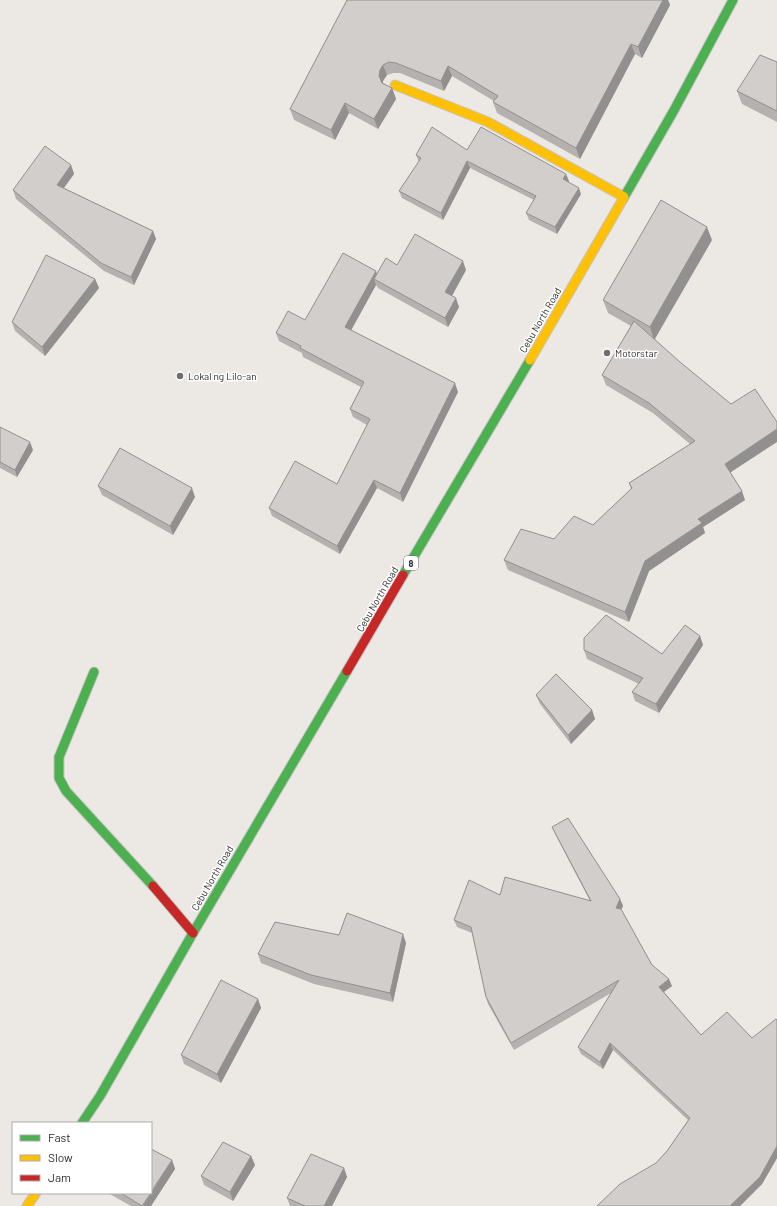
<svg xmlns="http://www.w3.org/2000/svg" width="777" height="1206" font-family="Barlow,sans-serif">
	<style>
		.lines { fill: none; stroke-linecap: round; stroke-linejoin: round }
		.fast-casing { stroke: #c5c4c5; stroke-width: 11 }
		.slow-casing { stroke: #c5c4c5; stroke-width: 11 }
		.jam-casing { stroke: #c5c4c5; stroke-width: 11 }
		.fast { stroke: #4caf50; stroke-width: 9 }
		.slow { stroke: #ffc107; stroke-width: 9 }
		.jam { stroke: #c62828; stroke-width: 9 }
		.wall { fill: #b4b1af }
		.shaded-wall { fill: #92908e }
		.building { fill: #d1cecb; stroke: #92908e }
		.poi-dot { fill: #706f6e; stroke: #fff; stroke-width: 1.5 }
		.labels { text-anchor: middle; dominant-baseline: central; stroke-width: 3; stroke-linejoin: round; paint-order: stroke }
		.shield { fill: #fff; stroke: #6d6d6d; stroke-width: 1 }
		.shield-label { font-size: 9px; font-weight: bold; fill: #2e2e2e }
		.street-label { font-size: 10px; fill: #2e2e2e; stroke: #fff }
		.poi-label { font-size: 10px; fill: #2e2e2e; stroke: #fff; text-anchor: start }
	</style>
	<rect width="100%" height="100%" fill="#ece8e4"/>
	<g class="lines">
		<defs>
			<path id="fast" d="M623,199L673,112L733,0
				M403,575L530,360
				M94,672L59,757V778L66,791L153,886
				M82,1123L100,1096L193,933L347,671"/>
			<path id="slow" d="M395,85L488,122L624,197
				M530,360L623,199
				M27,1206L36,1193"/>
			<path id="jam" d="M347,671L403,575
				M153,886L193,933"/>
		</defs>
		<use href="#fast" class="fast-casing"/>
		<use href="#slow" class="slow-casing"/>
		<use href="#jam" class="jam-casing"/>
		<use href="#fast" class="fast"/>
		<use href="#slow" class="slow"/>
		<use href="#jam" class="jam"/>
	</g>
	<path class="wall" d="M347,0H668L670,5L642,58L635,54L580,159L497,113L493,102L494,101L452,76L444,91L400,73H393L387,75L383,81V83L392,88L396,99L378,129L349,113L335,140L294,120L290,109Z
		M777,62V122L742,104L737,91Z
		M467,150L569,181L568,182L581,194L557,234L529,220L526,213L534,200L470,168L443,220L402,198L399,191L419,162L416,155Z
		M71,165L74,174L64,188L153,231L156,239L134,285L104,271L16,199L13,190Z
		M712,240L655,339L745,500L703,527L705,533L649,571L629,622L508,570L504,560L554,539L593,525L631,489L629,483L690,444L653,413L606,385L602,375L631,326L608,313L603,300Z
		M397,265L466,270L452,296L459,307L448,327L378,288L376,285L351,330L458,392L403,502L377,488L340,554L272,516L269,508L337,484L367,425L353,417L350,409L361,387L303,357L302,353L279,341L276,333L305,320L377,274Z
		M95,279L99,288L45,356L15,331L12,322Z
		M0,427L33,450L17,477L0,468Z
		M98,486L195,497L173,535L102,495Z
		M700,636L703,645L659,713L635,701L632,692L639,684L587,659L584,650L662,654Z
		M536,695L592,710L595,719L571,744L540,704Z
		M552,827L620,899L623,906L621,910L652,965L672,986L664,992L701,1035L752,1038L777,1020V1158L762,1184L740,1206H597L656,1163L667,1151L688,1120L613,1050L603,1069L581,1054L578,1047L611,993L514,1050L488,1004L486,997L472,933L457,927L454,920L500,895L590,901L555,834Z
		M339,935L406,943L393,1002L314,984L261,963L258,954Z
		M258,999L261,1008L221,1083L184,1064L181,1055Z
		M251,1156L255,1165L233,1201L204,1185L201,1176Z
		M172,1160L175,1169L151,1206H131L108,1193H151Z
		M344,1168L347,1177L332,1206H290L287,1198Z"/>
	<path class="shaded-wall" d="M663,0H668L670,5L642,58L638,47Z
		M631,44L635,54L580,159L576,148Z
		M383,65L387,75L383,81V86L379,76L380,70Z
		M448,66L452,76L444,91L441,81Z
		M392,88L396,99L378,129L374,119Z
		M345,103L349,113L335,140L331,130Z
		M467,161L470,168L443,220L441,213Z
		M71,165L74,174L60,193L57,185Z
		M566,174L569,181L566,186L563,179Z
		M579,188L581,194L557,234L555,227Z
		M707,227L712,240L654,340L650,327Z
		M153,231L156,239L134,285L131,277Z
		M463,261L466,270L449,301L445,292Z
		M376,271L379,280L374,279L376,285L348,336L345,327Z
		M95,279L99,288L45,356L42,347Z
		M456,298L459,307L448,327L445,318Z
		M455,383L458,392L403,502L400,493Z
		M777,429V442L728,474L725,464Z
		M30,442L33,450L17,477L15,470Z
		M374,480L377,488L340,554L337,546Z
		M192,488L195,497L173,535L170,526Z
		M742,491L745,500L703,527L705,533L649,571L629,622L625,612L645,561L698,519Z
		M700,636L703,645L659,713L656,704Z
		M592,710L595,719L571,744L568,735Z
		M620,899L623,906L618,915L616,908Z
		M403,934L406,943L393,1002L390,993Z
		M669,979L672,986L662,993L659,987Z
		M258,999L261,1008L221,1083L217,1074Z
		M610,1043L613,1050L603,1069L600,1062Z
		M777,1146V1158L762,1184L740,1206H730Z
		M251,1156L255,1165L233,1201L230,1192Z
		M172,1160L175,1169L151,1206H143Z
		M344,1168L347,1177L332,1206H324Z"/>
	<path class="building" d="M347,0H663L638,47L631,44L576,148L493,102L498,96L448,66L441,81L396,63L389,62L383,65L380,70L379,76L382,83L392,88L374,119L345,103L331,130L290,109Z
		M760,55L777,62V111L737,91Z
		M432,127L467,150L481,127L566,174L563,179L579,188L555,227L526,213L536,196L467,161L441,213L399,191L421,158L416,155Z
		M45,146L71,165L57,185L153,231L131,277L101,263L13,190Z
		M661,200L707,227L650,327L603,300Z
		M415,234L463,261L445,292L456,298L445,318L374,279L386,258L397,265Z
		M343,253L376,271L345,327L455,383L400,493L374,480L337,546L269,508L295,461L337,484L370,419L350,409L364,382L300,348L301,346L276,333L288,311L305,320Z
		M46,255L95,279L42,347L12,322Z
		M634,321L680,362L731,404L755,389L777,422V429L725,464L742,491L698,519L702,523L645,561L625,612L504,560L521,529L554,539L574,516L593,525L632,488L629,483L695,441L649,403L602,375Z
		M0,427L30,442L15,470L0,462Z
		M120,448L192,488L170,526L98,486Z
		M606,615L662,654L685,625L700,636L656,704L632,692L643,678L584,650V638Z
		M556,674L592,710L568,735L536,695Z
		M568,818L620,899L616,908L621,909L652,965L669,979L659,987L701,1035L727,1012L752,1038L776,1019L777,1020V1146L760,1177L730,1206H597L620,1184L656,1163L667,1151L690,1118L610,1043L600,1062L578,1047L619,980L511,1043L486,997L471,927L454,920L469,880L500,895L505,877L591,901L552,827Z
		M347,913L403,934L390,993L311,975L258,954L275,922L339,935Z
		M221,980L258,999L217,1074L181,1055Z
		M223,1142L251,1156L230,1192L201,1176Z
		M151,1149L172,1160L151,1192Z
		M311,1154L344,1168L324,1206H305L287,1198Z
		M121,1193H151L142,1206Z"/>
	<g class="poi-dot">
		<circle cx="607" cy="353" r="4"/>
		<circle cx="180" cy="376" r="4"/>
	</g>
	<g class="labels">
		<rect class="shield" x="404" y="556" width="14" height="14" rx="3"/>
		<g class="shield-label">
			<text x="411" y="563">8</text>
		</g>
		<g class="street-label">
			<text transform="translate(540 320) rotate(-60)">Cebu North Road</text>
			<text transform="translate(377 599) rotate(-60)">Cebu North Road</text>
			<text transform="translate(212 878) rotate(-60)">Cebu North Road</text>
		</g>
		<g class="poi-label">
			<text x="615" y="353">Motorstar</text>
			<text x="188" y="376">Lokal ng Lilo-an</text>
		</g>
	</g>
	<rect x="12" y="1122" width="140" height="72" fill="#ffffff" stroke="#ababab"/>
	<rect x="20" y="1135" width="20" height="6" fill="#4caf50" stroke="#ababab"/>
	<text x="48" y="1142" font-size="12" fill="#2e2e2e">Fast</text>
	<rect x="20" y="1155" width="20" height="6" fill="#ffc107" stroke="#ababab"/>
	<text x="48" y="1162" font-size="12" fill="#2e2e2e">Slow</text>
	<rect x="20" y="1175" width="20" height="6" fill="#c62828" stroke="#ababab"/>
	<text x="48" y="1182" font-size="12" fill="#2e2e2e">Jam</text>
</svg>
